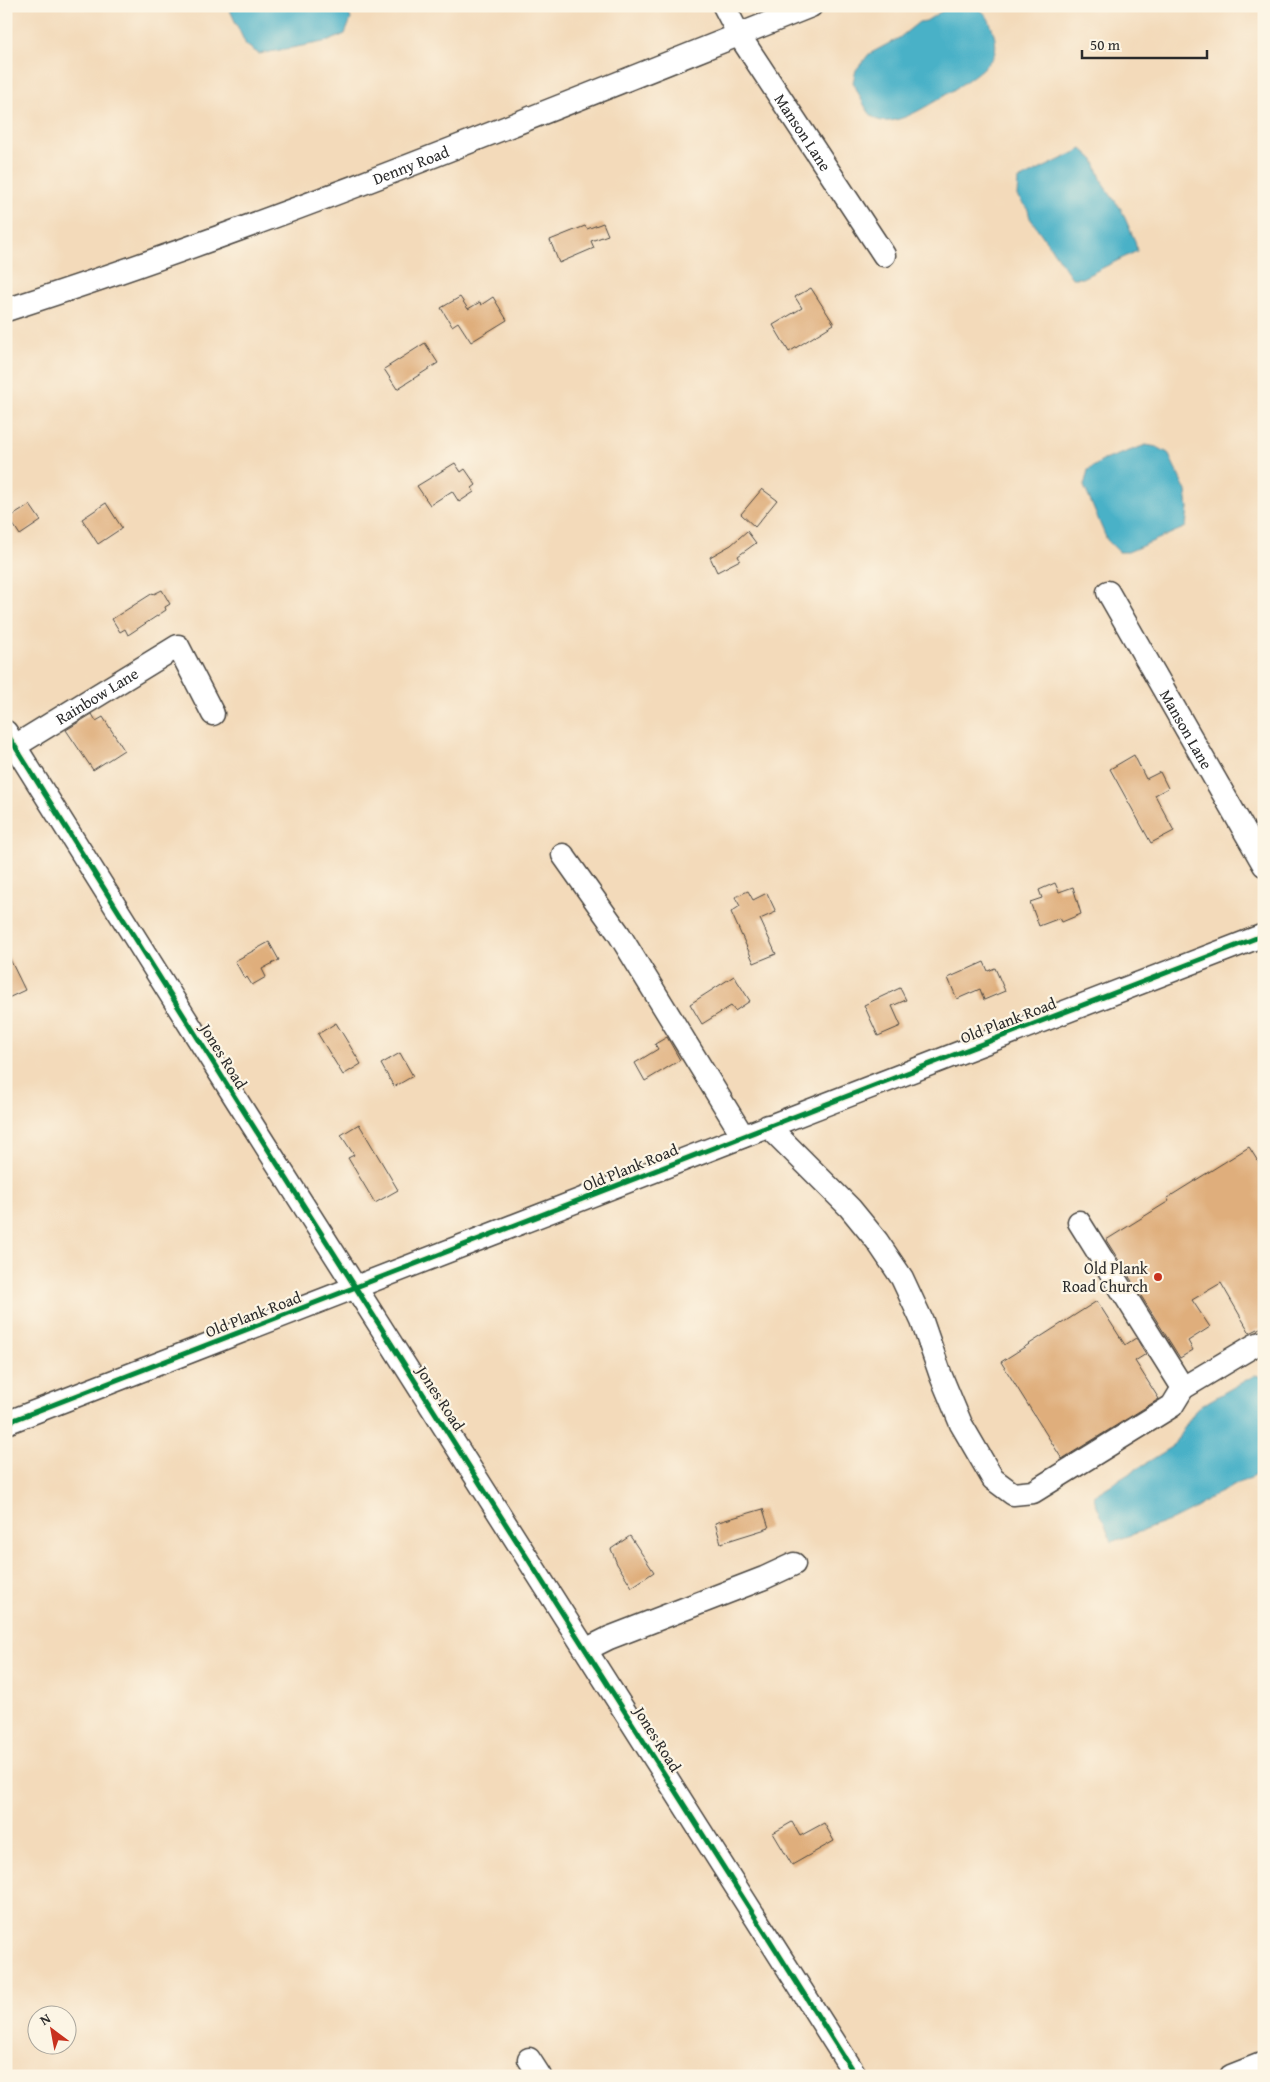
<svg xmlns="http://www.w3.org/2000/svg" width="1270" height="2082" font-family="'Gentium Book Plus',serif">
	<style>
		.water { fill: #48b1c7; stroke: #3a6e79 }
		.building { fill: #dfae7c }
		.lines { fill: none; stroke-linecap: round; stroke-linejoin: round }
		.minor-casing { stroke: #494540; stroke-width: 25 }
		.minor { stroke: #fff; stroke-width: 22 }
		.cycleway-casing { stroke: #fcf5e5; stroke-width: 8 }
		.cycleway { stroke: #00873e; stroke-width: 5 }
		.poi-dot { fill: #c8321e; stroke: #fcf5e5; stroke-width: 2 }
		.labels { text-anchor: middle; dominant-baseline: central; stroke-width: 4.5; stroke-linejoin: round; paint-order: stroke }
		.street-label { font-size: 16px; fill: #2b2b2b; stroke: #fcf5e5 }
		.poi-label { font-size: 16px; fill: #2b2b2b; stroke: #fcf5e5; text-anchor: end }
	</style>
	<rect width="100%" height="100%" fill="#fcf5e5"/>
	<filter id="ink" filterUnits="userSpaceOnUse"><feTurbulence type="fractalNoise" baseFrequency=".02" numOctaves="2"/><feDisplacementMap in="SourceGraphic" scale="10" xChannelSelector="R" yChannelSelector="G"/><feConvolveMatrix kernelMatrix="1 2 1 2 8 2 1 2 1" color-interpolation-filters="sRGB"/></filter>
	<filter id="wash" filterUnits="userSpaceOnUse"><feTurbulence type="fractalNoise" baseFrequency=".0096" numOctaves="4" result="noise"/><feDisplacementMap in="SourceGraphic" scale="20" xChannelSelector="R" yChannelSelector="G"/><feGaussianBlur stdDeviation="1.12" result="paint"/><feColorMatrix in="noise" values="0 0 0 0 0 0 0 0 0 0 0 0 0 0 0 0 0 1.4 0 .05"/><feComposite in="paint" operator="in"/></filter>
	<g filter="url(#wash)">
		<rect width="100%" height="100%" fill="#f3daba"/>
		<path class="water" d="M228,6H350L347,8L351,19L345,34L329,41L259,54L246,45Z
			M950,6C971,6 985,4 992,28C995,37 998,48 993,57C984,73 922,111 905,117C897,120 886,123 878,120C866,115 859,93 853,82L856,70L869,54L899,38L919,22L926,21Z
			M1082,149L1094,160L1104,186L1121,209L1135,241L1137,251L1082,278H1072L1030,218L1028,210L1017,196L1018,180Z
			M1146,445L1157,447L1168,453L1186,491L1188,508L1186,527L1128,552H1119L1107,540L1084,486L1088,470L1104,460Z
			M1255,1375L1264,1377V1471L1213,1496L1198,1507L1172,1520L1112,1542L1093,1496L1172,1447L1197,1408Z"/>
		<g id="blocks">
			<path class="building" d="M603,223L608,235L591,241L594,248L559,263L550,240L585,226L587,229Z
				M811,288L834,324L789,352L773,325L802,308L795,297Z
				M460,297L468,309L480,302L481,305L493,297L507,320L471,342L458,322L452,326L441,308Z
				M425,343L438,363L397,389L384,369Z
				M455,463L461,472L465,469L476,485L472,488L474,492L459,502L452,491L430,505L417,486Z
				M762,489L777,500L755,527L741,514Z
				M106,503L122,528L98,544L82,519Z
				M30,505L41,521L20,535L9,518Z
				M747,531L756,543L738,556L740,560L717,572L710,557L731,545Z
				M162,590L170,604L165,607L166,610L128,635L125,629L120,632L112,619L153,593L154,594Z
				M92,714L96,721L103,717L124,750L93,770L66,730Z
				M1134,755L1146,779L1160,772L1168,788L1155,795L1174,831L1151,843L1110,769Z
				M1055,883L1059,892L1073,887L1081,914L1062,922L1060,918L1039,926L1030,902L1042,898L1039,890Z
				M748,891L753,900L767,893L776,912L760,919L776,954L754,963L731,912L740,906L735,897Z
				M269,942L279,960L262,969L266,977L252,985L247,977L245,979L235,961Z
				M6,951L25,990L6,999Z
				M984,962L988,971L995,968L1005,991L984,1000L980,989L957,999L948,978Z
				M734,976L750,1001L735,1011L731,1006L702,1024L690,1004Z
				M900,988L906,1000L892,1006L901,1026L878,1036L864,1005Z
				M336,1023L361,1064L343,1075L318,1034Z
				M667,1037L680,1060L645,1081L635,1063L658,1049L655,1044Z
				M400,1053L413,1076L394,1087L381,1064Z
				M359,1124L398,1190L375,1203L348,1158L354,1155L341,1135Z
				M1249,1147L1264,1171V1326L1250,1333L1221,1283L1192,1300L1210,1327L1188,1341L1193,1350L1180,1358L1106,1240L1169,1201L1167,1198Z
				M1097,1301L1125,1345L1136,1338L1146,1354L1135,1361L1159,1399L1062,1459L1001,1362Z
				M763,1509L769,1528L721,1543L715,1523Z
				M630,1536L654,1572L632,1587L617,1564L611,1549Z
				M792,1822L800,1836L824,1823L834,1841L792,1865L773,1833Z"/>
		</g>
	</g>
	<g filter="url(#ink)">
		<use href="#blocks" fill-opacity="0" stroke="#494540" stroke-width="1"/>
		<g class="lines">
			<defs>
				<g id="minor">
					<path id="s1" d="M724,6L739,35L884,255"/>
					<path id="s2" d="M6,310C279,222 545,112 811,6"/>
					<path id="s3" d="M1108,592L1264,865"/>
					<path d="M6,732L236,1099L856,2076"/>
					<path id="s4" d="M15,746L178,646L213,714"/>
					<path d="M563,855L619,934L743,1136"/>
					<path d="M768,1126L850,1208L877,1241L902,1278L922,1321L941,1376L961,1424L993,1479L1013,1494L1033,1492L1172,1406L1183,1388L1255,1345L1264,1342"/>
					<path d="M1079,1222L1183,1388"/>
					<path d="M6,1423C426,1261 844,1096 1264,935"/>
					<path d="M587,1649L609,1638L764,1578L794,1564"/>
					<path d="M529,2059L540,2076"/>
					<path d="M1231,2076L1264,2063"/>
				</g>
			</defs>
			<use href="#minor" class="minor-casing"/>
			<use href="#minor" class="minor"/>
			<defs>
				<path id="cycleway" d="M6,732L236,1099L856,2076
					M6,1423C426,1261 844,1096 1264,935"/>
			</defs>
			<use href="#cycleway" class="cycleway-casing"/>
			<use href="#cycleway" class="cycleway"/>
		</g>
	</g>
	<circle class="poi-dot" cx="1158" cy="1277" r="5"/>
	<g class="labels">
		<g class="street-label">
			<text stroke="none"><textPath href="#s1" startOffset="149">Manson Lane</textPath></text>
			<text stroke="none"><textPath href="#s2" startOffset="430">Denny Road</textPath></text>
			<text stroke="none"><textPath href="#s4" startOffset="96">Rainbow Lane</textPath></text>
			<text stroke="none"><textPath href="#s3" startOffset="158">Manson Lane</textPath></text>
			<text transform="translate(1008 1020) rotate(-21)">Old Plank Road</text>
			<text transform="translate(224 1056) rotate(58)">Jones Road</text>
			<text transform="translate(630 1167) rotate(-22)">Old Plank Road</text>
			<text transform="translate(253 1314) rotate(-21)">Old Plank Road</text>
			<text transform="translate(441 1398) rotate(57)">Jones Road</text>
			<text transform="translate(658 1739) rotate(58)">Jones Road</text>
		</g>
		<g class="poi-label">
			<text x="1148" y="1268">Old Plank<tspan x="1148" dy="18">Road Church</tspan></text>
		</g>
	</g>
	<rect width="1270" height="2082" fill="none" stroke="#fcf5e5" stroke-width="25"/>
	<g transform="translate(52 2030) rotate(328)"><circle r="24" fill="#fcf5e5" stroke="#a8a49b"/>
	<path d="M0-4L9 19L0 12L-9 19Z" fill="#c8321e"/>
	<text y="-8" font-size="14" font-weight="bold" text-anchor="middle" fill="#2b2b2b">N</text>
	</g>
	<path d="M1082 50v8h125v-8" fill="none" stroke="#2b2b2b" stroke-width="2.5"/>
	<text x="1090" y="50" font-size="15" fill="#2b2b2b" stroke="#fcf5e5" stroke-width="4" paint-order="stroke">50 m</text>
</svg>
